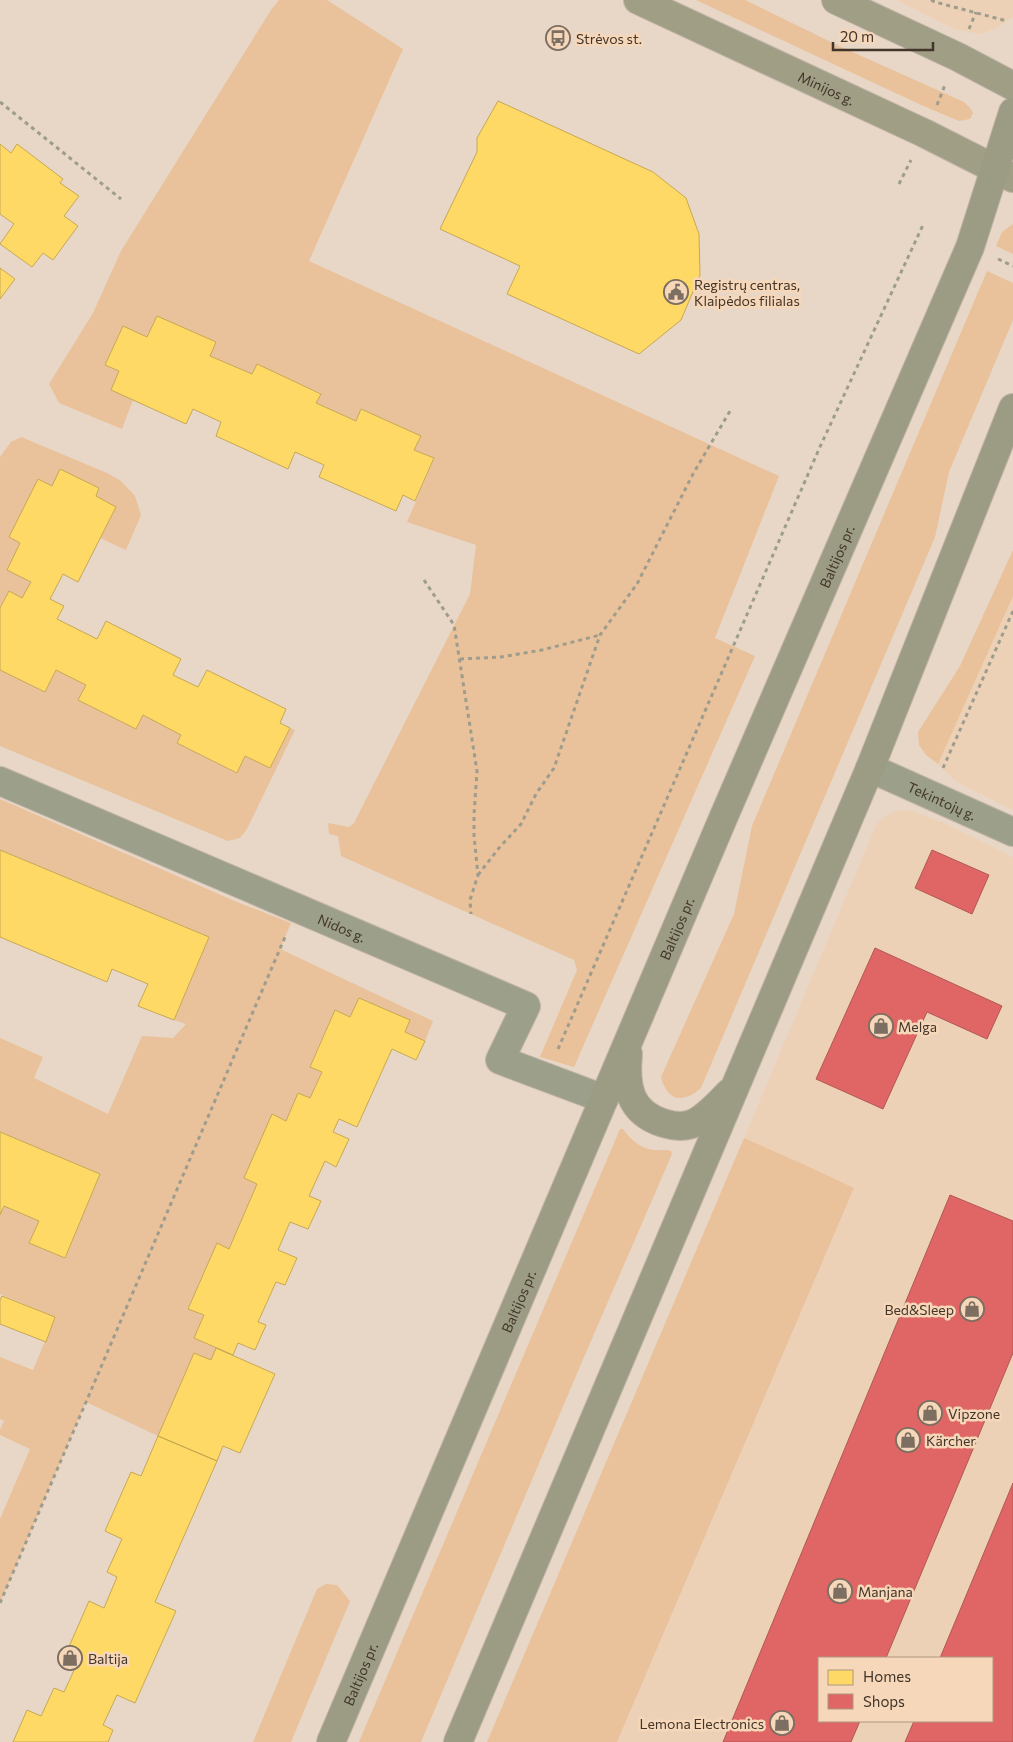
<svg xmlns="http://www.w3.org/2000/svg" width="1013" height="1742" font-family="Commissioner,sans-serif">
	<style>
		.built { fill: #edd1b6; fill-rule: evenodd }
		.green { fill: #e9c19a }
		.homes { fill: #ffd966; stroke: #c6a854 }
		.shops { fill: #e06666; stroke: #b15854 }
		.lines { fill: none; stroke-linecap: round; stroke-linejoin: round }
		.minor-casing { stroke: #c1b4a7; stroke-width: 30 }
		.major-casing { stroke: #c1b4a7; stroke-width: 30 }
		.highway-casing { stroke: #c1b4a7; stroke-width: 30 }
		.path { stroke: #9e9d8d; stroke-width: 3; stroke-dasharray: 4 4; stroke-linecap: butt }
		.minor { stroke: #9ca08b; stroke-width: 28 }
		.major { stroke: #a09f86; stroke-width: 28 }
		.highway { stroke: #9c9c84; stroke-width: 28 }
		.labels { text-anchor: middle; dominant-baseline: central; stroke-width: 5; stroke-linejoin: round; paint-order: stroke }
		.poi-label { font-size: 14px; fill: #42362a; stroke: #f6d7b9; text-anchor: start }
		.street-label { font-size: 14px; fill: #42362a; stroke: #f6d7b9 }
	</style>
	<rect width="100%" height="100%" fill="#e8d7c7"/>
	<path class="built" d="M896,0H1013V17L996,29L979,34L954,29Z
		M1013,596V810L956,782L938,764Z
		M909,810L942,822L1013,857V1742H617L854,1189L803,1164L744,1138L877,823L892,812ZM819,1658H992V1721H819Z"/>
	<path class="green" d="M279,0H327L403,49L309,261L779,476L715,638L755,656L574,1067L540,1057L577,970L574,960L341,856L338,836L329,834L328,823L349,827L354,823L470,594L476,545L407,522L434,459L414,450L421,436L361,409L356,421L316,403L321,393L257,365L252,374L210,356L216,342L157,316L147,337L123,326L105,365L119,371L111,390L133,400L122,429L59,403L49,384L93,313L121,251L271,10Z
		M696,0H745L839,46L964,102L970,108L973,113L970,119L959,121L919,104Z
		M1013,224V254L996,246L1002,232Z
		M987,271L1013,283V320L949,472L935,537L701,1088C683,1104 667,1101 661,1077L734,914L752,826Z
		M21,437L107,473L121,481L135,496L141,515L126,550L100,538L116,507L96,496L99,488L60,469L52,486L38,479L20,543L7,570L31,582L22,598L8,592L0,608V457L11,442Z
		M1013,550V596L938,764L926,755L919,745L918,732L960,666Z
		M0,670L45,692L56,670L86,685L78,700L136,729L143,715L181,735L177,743L236,773L245,756L270,768L290,728L295,730L247,829L240,838L228,841L0,746Z
		M0,799L237,902L291,923L280,949L433,1021L425,1041L405,1032L359,998L350,1017L335,1010L310,1066L322,1072L310,1098L286,1121L273,1114L257,1184L229,1249L217,1244L188,1308L204,1315L194,1338L216,1348L211,1360L194,1353L158,1436L86,1402L0,1603V1519L30,1449L0,1435V1430L4,1421L0,1419V1357L33,1370L55,1317L0,1294V1215L4,1206L39,1221L30,1243L65,1258L100,1174L0,1132V1038L43,1057L34,1078L108,1114L142,1036L173,1038L186,1024L174,1020L209,937L0,850Z
		M620,1129H623C630,1139 640,1149 655,1150C660,1151 665,1149 671,1151L672,1154L581,1364L421,1742H359Z
		M744,1138L803,1164L854,1188L617,1742H487Z
		M326,1584L337,1585L350,1601L291,1742H253L317,1589Z"/>
	<path class="homes" d="M498,101L653,172L686,198L699,234L700,275L681,320L639,354L507,294L520,266L440,229L477,152V138Z
		M0,144L11,153L17,144L63,179L60,183L79,196L64,216L78,226L53,260L43,253L32,267L0,244L14,224L0,214Z
		M0,268L15,279L0,299Z
		M157,316L216,342L210,356L252,374L257,364L321,394L316,403L356,421L361,409L421,436L414,450L434,458L415,501L403,495L396,511L319,477L324,465L295,452L288,469L216,436L221,422L193,409L186,424L111,390L119,371L105,365L123,326L147,337Z
		M60,469L99,488L96,496L116,507L78,582L63,574L50,599L64,606L57,619L97,639L106,621L181,659L173,675L198,687L207,670L286,709L280,723L290,728L270,768L245,756L237,773L177,743L181,735L143,715L136,729L78,700L86,685L56,670L45,692L0,670V608L9,591L22,598L31,582L7,570L20,543L9,537L38,479L52,486Z
		M0,850L209,937L174,1020L138,1006L148,984L112,969L107,982L0,937Z
		M359,998L410,1020L405,1032L425,1041L416,1060L392,1049L357,1127L339,1119L333,1132L349,1139L336,1167L325,1161L309,1196L321,1201L308,1229L290,1222L278,1250L297,1258L285,1285L276,1282L258,1322L266,1325L255,1350L238,1343L233,1355L194,1338L204,1315L188,1309L217,1243L229,1249L257,1184L244,1178L272,1114L286,1121L298,1093L310,1098L322,1072L310,1067L335,1010L350,1017Z
		M0,1132L100,1174L65,1258L29,1243L39,1221L4,1206L0,1215Z
		M2,1296L55,1317L46,1342L0,1324V1300Z
		M216,1348L275,1374L240,1453L223,1446L217,1461L158,1436L194,1353L211,1360Z
		M158,1436L217,1461L155,1602L176,1611L135,1703L117,1695L103,1725L113,1730L108,1742H13L27,1710L41,1716L54,1688L64,1692L77,1664L64,1658L89,1601L104,1608L117,1577L107,1572L122,1539L105,1531L131,1472L141,1476Z"/>
	<path class="shops" d="M932,850L989,875L972,914L915,888Z
		M875,948L1002,1006L987,1039L927,1012L883,1109L816,1079Z
		M950,1195L1013,1221V1353L886,1658H819V1721H860L851,1742H723Z
		M1013,1483V1742H905L914,1721H992V1658H940Z"/>
	<g class="lines">
		<defs>
			<g id="minor">
				<path id="s1" d="M870,768L1013,832"/>
				<path id="s2" d="M0,781L526,1006L500,1060L604,1099"/>
			</g>
			<g id="major">
				<path id="s3" d="M638,0L924,133L1013,178"/>
				<path d="M836,0L958,57L1013,86"/>
			</g>
			<g id="highway">
				<path d="M628,1054C625,1086 629,1112 663,1123C673,1126 684,1128 694,1123C707,1117 719,1103 729,1093"/>
				<path id="s4" d="M331,1742L724,816L970,247L1013,112"/>
				<path d="M458,1742L870,768L1013,408"/>
			</g>
		</defs>
		<use href="#minor" class="minor-casing"/>
		<use href="#major" class="major-casing"/>
		<use href="#highway" class="highway-casing"/>
		<path class="path" d="M931,0L935,2L1007,21
			M969,29L976,12
			M0,102L121,199
			M937,105L945,85
			M899,184L911,160
			M998,259L1013,266
			M424,580L454,625L477,771L474,815V836L478,875L470,900L471,914
			M460,659L501,657L542,650L600,635
			M943,768L1013,611
			M478,875L499,848L521,824L536,794L554,768L600,635L637,584L693,474L730,411
			M558,1049L819,449L923,225
			M0,1603L285,937"/>
		<use href="#minor" class="minor"/>
		<use href="#major" class="major"/>
		<use href="#highway" class="highway"/>
	</g>
	<defs>
		<symbol id="bus-ring" viewBox="-11 -11 22 22"><circle r="9.5" fill="#f6d7b9" stroke="#7c6e61" stroke-width="1.5"/><path d="M-5-6H5V4H4V6H2V4H-2V6H-4V4H-5ZM-3.5-4V0h7V-4ZM-3.5 1.2v1.5H-2V1.2ZM2 1.2v1.5H3.5V1.2Z" fill="#7c6e61"/></symbol>
		<symbol id="civic-ring" viewBox="-11 -11 22 22"><circle r="9.5" fill="#f6d7b9" stroke="#7c6e61" stroke-width="1.5"/><path d="M-.6-6.5H3V-4.5H.6V-3L4-1V1h2V6H-6V1h2V-1L-.6-3ZM-1.2 2.5V6h2.4V2.5Z" fill="#7c6e61"/></symbol>
		<symbol id="shop-ring" viewBox="-11 -11 22 22"><circle r="9.5" fill="#f6d7b9" stroke="#7c6e61" stroke-width="1.5"/><path d="M-5-2.5h2.3a2.7 3.5 0 0 1 5.4 0H5L5.5 6h-11ZM-1.5-2.5h3a1.5 2.3 0 0 0-3 0Z" fill="#7c6e61"/></symbol>
	</defs>
	<g fill-rule="evenodd">
		<use href="#bus-ring" x="544" y="24" width="28" height="28"/>
		<use href="#civic-ring" x="662" y="278" width="28" height="28"/>
		<use href="#shop-ring" x="867" y="1012" width="28" height="28"/>
		<use href="#shop-ring" x="958" y="1295" width="28" height="28"/>
		<use href="#shop-ring" x="916" y="1399" width="28" height="28"/>
		<use href="#shop-ring" x="894" y="1426" width="28" height="28"/>
		<use href="#shop-ring" x="826" y="1577" width="28" height="28"/>
		<use href="#shop-ring" x="56" y="1644" width="28" height="28"/>
		<use href="#shop-ring" x="768" y="1709" width="28" height="28"/>
	</g>
	<g class="labels">
		<g class="poi-label">
			<text x="576" y="38">Strėvos st.</text>
			<text x="694" y="284">Registrų centras,<tspan x="694" dy="16">Klaipėdos filialas</tspan></text>
			<text x="898" y="1026">Melga</text>
			<text x="954" y="1309" text-anchor="end">Bed&amp;Sleep</text>
			<text x="948" y="1413">Vipzone</text>
			<text x="926" y="1440">Kärcher</text>
			<text x="858" y="1591">Manjana</text>
			<text x="88" y="1658">Baltija</text>
			<text x="764" y="1723" text-anchor="end">Lemona Electronics</text>
		</g>
		<g class="street-label">
			<text stroke="none"><textPath href="#s3" startOffset="208">Minijos g.</textPath></text>
			<text stroke="none"><textPath href="#s4" startOffset="1289">Baltijos pr.</textPath></text>
			<text stroke="none"><textPath href="#s1" startOffset="79">Tekintojų g.</textPath></text>
			<text stroke="none"><textPath href="#s2" startOffset="372">Nidos g.</textPath></text>
			<text stroke="none"><textPath href="#s4" startOffset="884">Baltijos pr.</textPath></text>
			<text stroke="none"><textPath href="#s4" startOffset="479">Baltijos pr.</textPath></text>
			<text stroke="none"><textPath href="#s4" startOffset="74">Baltijos pr.</textPath></text>
		</g>
	</g>
	<rect x="818" y="1657" width="175" height="65" fill="#f6d7b9" stroke="#ae9780"/>
	<rect x="828" y="1670" width="25" height="15" fill="#ffd966" stroke="#ae9780"/>
	<text x="863" y="1682" font-size="15" fill="#42362a">Homes</text>
	<rect x="828" y="1694" width="25" height="15" fill="#e06666" stroke="#ae9780"/>
	<text x="863" y="1707" font-size="15" fill="#42362a">Shops</text>
	<path d="M833 42v8h100v-8" fill="none" stroke="#42362a" stroke-width="2.5"/>
	<text x="840" y="42" font-size="15" fill="#42362a" stroke="#f6d7b9" stroke-width="4" paint-order="stroke">20 m</text>
</svg>
